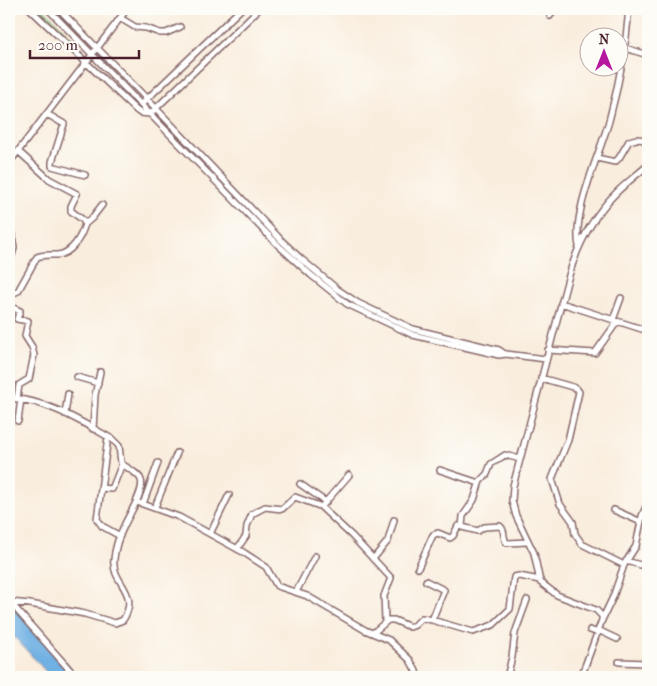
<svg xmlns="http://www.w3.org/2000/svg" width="657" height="686" font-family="'IM FELL French Canon',serif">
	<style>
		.green { fill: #91d58e; stroke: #6e7a5c }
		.water { fill: #70b0e3; stroke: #5d6887 }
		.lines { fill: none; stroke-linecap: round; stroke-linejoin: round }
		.minor-casing { stroke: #876769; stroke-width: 8 }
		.minor { stroke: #fff; stroke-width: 5 }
	</style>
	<rect width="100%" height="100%" fill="#fdfcf7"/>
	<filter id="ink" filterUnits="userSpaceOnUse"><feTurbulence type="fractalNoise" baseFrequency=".02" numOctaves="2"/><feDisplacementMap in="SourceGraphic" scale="10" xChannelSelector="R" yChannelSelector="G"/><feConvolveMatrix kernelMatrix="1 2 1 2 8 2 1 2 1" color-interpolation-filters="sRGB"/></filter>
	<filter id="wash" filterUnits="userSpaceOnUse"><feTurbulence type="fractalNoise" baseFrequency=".0096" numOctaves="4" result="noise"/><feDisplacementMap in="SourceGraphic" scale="20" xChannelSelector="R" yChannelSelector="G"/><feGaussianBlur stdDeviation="1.12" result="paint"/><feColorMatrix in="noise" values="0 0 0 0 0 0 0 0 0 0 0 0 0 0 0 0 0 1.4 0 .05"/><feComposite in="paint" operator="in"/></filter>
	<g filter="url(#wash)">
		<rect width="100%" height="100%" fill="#f9eddd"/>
		<path class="green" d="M34,9H44L89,56L87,58Z"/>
		<path class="water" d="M9,599L79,677H51L9,631Z"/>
	</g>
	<g filter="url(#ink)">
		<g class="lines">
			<defs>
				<path id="minor" d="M30,9L136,110L140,113L150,114L279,246L311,275L347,304L413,335L499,355L506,354L546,359
					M48,9L150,114L259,9
					M59,9L147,99L241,9
					M550,16L554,9
					M120,18L135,27L146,28L160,33H166L180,27
					M625,48L648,55
					M141,105L147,99L283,242L300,258L337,289L358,303L413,329L499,350L505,354
					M47,114L64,124L52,162V166L85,175
					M597,158L615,162L619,158L629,141L636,139L648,140
					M9,163L127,9
					M9,219L14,248L9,265
					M85,224L92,218L102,205
					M579,246C572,212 599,156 609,121C619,84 626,47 629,9
					M9,292L12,294L18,291L37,257C44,254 50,255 57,255C72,254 81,237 85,224L83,220L71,211V206L77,194L49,179L18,151
					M561,303L648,331
					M9,306L20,311L17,319L28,321L25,336L32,347L34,355L29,379L19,385L17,399
					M613,320L621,298
					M548,350L595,353L617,322
					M77,377L98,383
					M541,378L576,388L579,392L568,440L552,479L560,504L573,522L575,534L582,544L624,565
					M9,398C47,400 80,421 112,439L119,446L121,463C126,468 139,473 141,480C145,491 128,516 124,526C119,536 115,548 114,559C111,584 141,591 123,620L115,623L85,614L30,604L10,602
					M65,414L68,394
					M18,421L21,399
					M93,429L95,395L100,372
					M108,437L97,519L102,526L120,536
					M440,470L479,483
					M349,475L323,505L322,508L352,536L391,578L384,596L385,621
					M300,484L326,502
					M101,488L112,489L122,464
					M137,502L179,517L243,552L266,567L277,586L307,596L365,630L389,640L410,660L416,671L417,677
					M143,504L158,463
					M155,507L177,453
					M614,510L641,522
					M462,527L463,516L474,500L480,481L487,474L491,464L505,455L520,459
					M210,534L229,495
					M237,549L246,536L247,526L252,514L265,507L282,509L295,497L322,507
					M373,559L388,541L394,520
					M626,561L648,567
					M418,568L433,535L438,533L450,538L453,536L458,526L478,531L484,527L500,526C506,530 502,539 507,543L527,542
					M296,592L315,556
					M9,601L76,677
					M432,620L473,632L493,625L510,609L514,577L519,576L540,580
					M602,620L613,597L624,565L636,546L642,516L648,502
					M590,630L598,633
					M598,630L617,639
					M373,633L388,620H394L410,627L415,625L422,618L432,620L444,590L426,581
					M619,662L648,663
					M507,677L512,657L515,633L527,600
					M581,677L602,620V616L596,610L557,595L540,582L534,553L516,516L512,501L513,486L567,282C576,248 591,218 616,193C626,183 638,174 648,165"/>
			</defs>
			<use href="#minor" class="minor-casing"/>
			<use href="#minor" class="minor"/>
		</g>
	</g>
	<rect width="657" height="686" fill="none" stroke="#fdfcf7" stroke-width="30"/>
	<g transform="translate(604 52)"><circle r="24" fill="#fdfcf7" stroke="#b5a4a5"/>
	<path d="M0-4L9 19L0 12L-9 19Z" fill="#b5179e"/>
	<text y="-8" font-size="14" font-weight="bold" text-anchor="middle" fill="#4a1f2b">N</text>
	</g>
	<path d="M30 50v8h109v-8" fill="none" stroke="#4a1f2b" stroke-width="2.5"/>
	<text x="38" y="50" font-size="15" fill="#4a1f2b" stroke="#fdfcf7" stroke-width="4" paint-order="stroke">200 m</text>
</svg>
